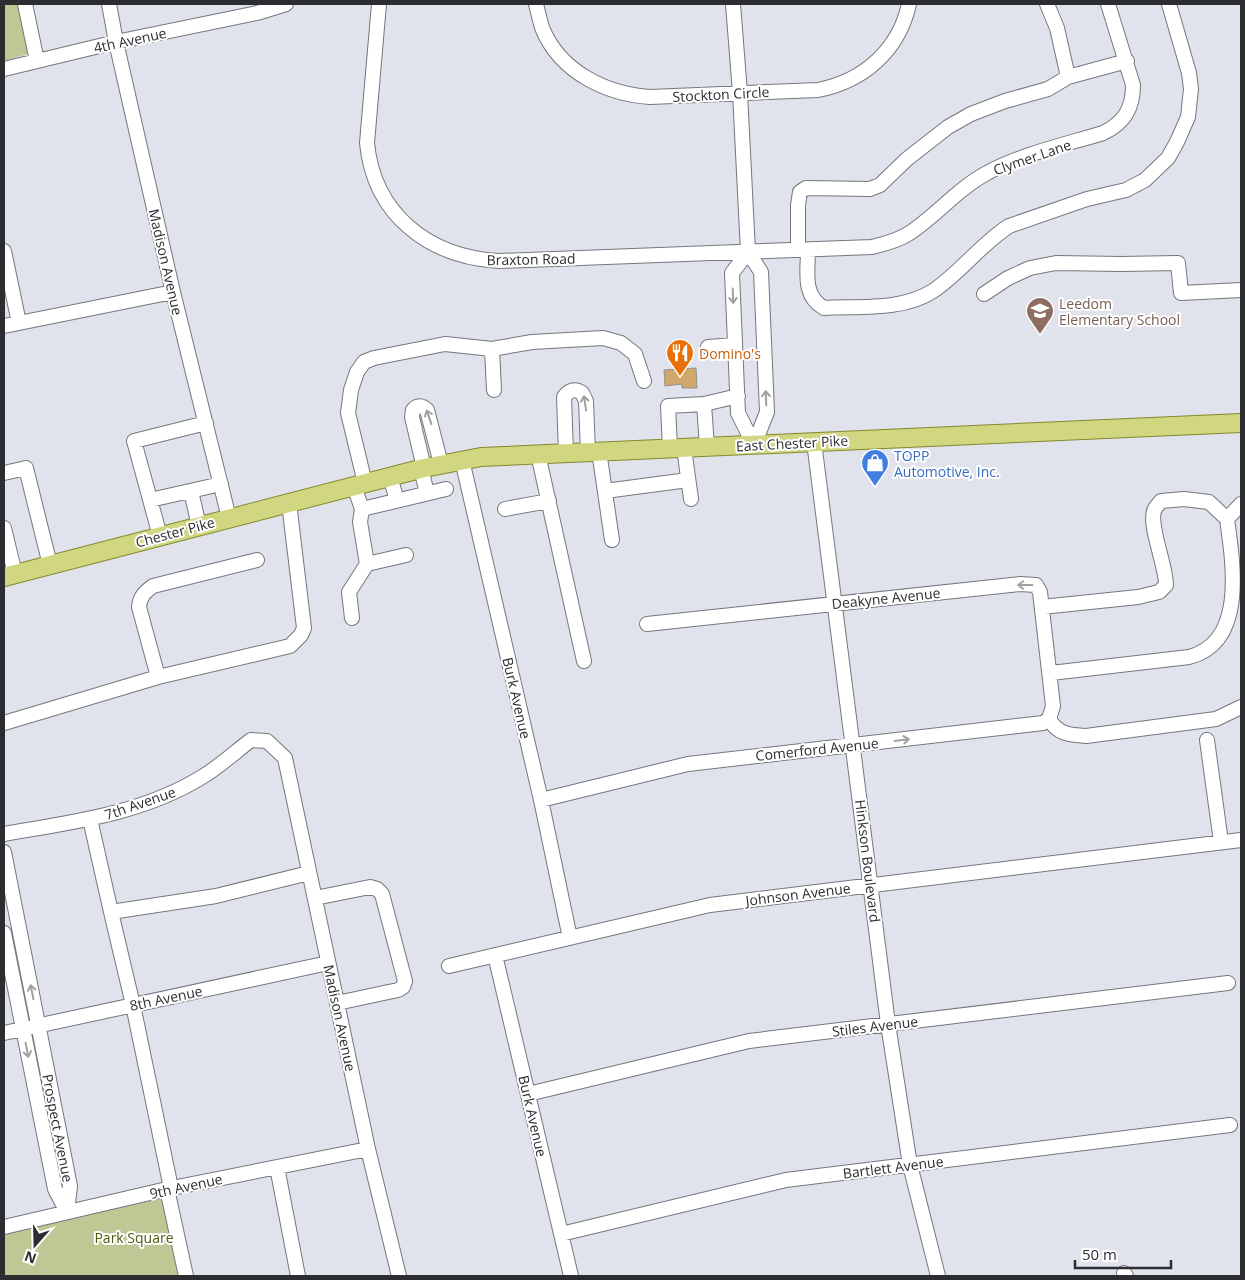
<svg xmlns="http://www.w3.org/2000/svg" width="1245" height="1280" font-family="'Open Sans',sans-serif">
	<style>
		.green { fill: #bec894 }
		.building { fill: #d0a86c; stroke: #959087 }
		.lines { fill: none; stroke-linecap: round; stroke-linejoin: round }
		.minor-casing { stroke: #75777f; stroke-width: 16 }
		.major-casing { stroke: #84892d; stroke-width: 20 }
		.minor { stroke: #fff; stroke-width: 14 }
		.major { stroke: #d1d680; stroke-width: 18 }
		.oneway { stroke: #a0a0a2 }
		.labels { text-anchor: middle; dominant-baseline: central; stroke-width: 4; stroke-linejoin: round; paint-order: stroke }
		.street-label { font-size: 14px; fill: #2c2d31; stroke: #fff }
		.education-label { font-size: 14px; fill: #785e54; stroke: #fff; text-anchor: start }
		.food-label { font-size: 14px; fill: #c56008; stroke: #fff; text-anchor: start }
		.shop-label { font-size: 14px; fill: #366cbe; stroke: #fff; text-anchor: start }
		.park-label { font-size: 14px; fill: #505a0b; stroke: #fff }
	</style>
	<rect width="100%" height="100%" fill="#e0e2ec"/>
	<path class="green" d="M4,4H18L28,54L4,61Z
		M167,1189L183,1276H4V1227Z"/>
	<path class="building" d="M696,368L697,388H682V384L665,386L664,370Z"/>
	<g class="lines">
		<defs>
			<path id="minor" d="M25,4L37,61
				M109,4L116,42L173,292L229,518
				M379,4L367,143C374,215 429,257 499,261L872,247C884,244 897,241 908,234C936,216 957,189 987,173C1019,155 1067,144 1103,133C1124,123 1133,109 1133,85L1108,4
				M536,4C538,12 540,22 543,30C561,72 606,94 650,97L818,90C864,81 899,50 909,4
				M733,4L740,93L748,252L761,272L767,412L754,445
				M1047,4L1057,28L1068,77
				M4,69L116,42L257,13L286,4
				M798,250V205L800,192L806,188L870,189L880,185L907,159L948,127L971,114L1005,101L1048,89L1068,77L1127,61
				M808,250C808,271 802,296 824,308C859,306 902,311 933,291C961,272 981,244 1009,226L1087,199L1126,190L1145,180L1168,158L1177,142L1188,117L1191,89L1189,73L1169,4
				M4,251L19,323
				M748,252L732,273L738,413L754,445
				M984,294L1008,278L1030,268L1056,263L1121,264L1178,263L1181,293L1241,290
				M4,326L173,292
				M708,347L735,345
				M492,349L494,390
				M704,404L707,447
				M814,442L888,1024L910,1165L938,1276
				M670,448L668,406L704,404L738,396
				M684,448L691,499
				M599,451L612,540
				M566,453L564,397C569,390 575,388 582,393L586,401L588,452
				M538,454L584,661
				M462,460L541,800L570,938
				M424,468L412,417L413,410C417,405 422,405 427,410L441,464
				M421,469L427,493
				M4,473L26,468L50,565
				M390,477L397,500
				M365,483L348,413L351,390L357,372L364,362L374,358L445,344L492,349L532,342L603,338L621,343L635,354L644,381
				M191,491L199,526
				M605,491L688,480
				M150,500L221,484
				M362,509L446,489
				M505,509L549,501
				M1227,519L1241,504
				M4,528L15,574
				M160,536L134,441L206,423
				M257,560L153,586C145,592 140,596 139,607L158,677L290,646L301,635L304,628L289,503
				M367,564L406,555
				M1042,607L1138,597L1159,592L1166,585C1166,565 1149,527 1154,511C1155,507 1159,504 1161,501L1184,499L1209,502L1227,519
				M352,618L349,592L367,564L360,522L362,509L354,486
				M1051,673L1189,657C1245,643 1234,568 1227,519
				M1049,719C1057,734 1070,735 1086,736L1216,719L1241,707
				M4,723L158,677
				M1207,740L1221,842
				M541,800L688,764L1043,723L1049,719L1053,706L1040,592L1036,585L1020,584L647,624
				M90,819L111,912L216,896L309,873
				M4,834C72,822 142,814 202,777C219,767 235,752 251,740L267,741L285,758L368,1149L399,1276
				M4,852L70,1186L67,1212
				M315,898L370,887L377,889L382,894L405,981L403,987L398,990L337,1003
				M111,912L133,1005L171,1188
				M4,933L55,1189L67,1212
				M495,955L571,1276
				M449,966L710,905L1241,840
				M4,1033L328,963
				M528,1094L749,1041L1228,983
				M277,1167L298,1276
				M167,1189L186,1276
				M4,1227L167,1189L368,1149
				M561,1234L786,1180L1230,1125
				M1124,1273L1126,1276"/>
			<path id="major" d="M4,577L424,468L481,457L1241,423"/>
		</defs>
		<use href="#minor" class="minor-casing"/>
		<use href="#major" class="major-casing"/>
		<use href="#minor" class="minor"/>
		<use href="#major" class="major"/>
	</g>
	<defs><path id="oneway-shaft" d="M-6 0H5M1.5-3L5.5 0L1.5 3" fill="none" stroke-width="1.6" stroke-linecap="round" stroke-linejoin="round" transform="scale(1.25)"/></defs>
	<g class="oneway">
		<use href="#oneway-shaft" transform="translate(733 296) rotate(88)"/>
		<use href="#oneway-shaft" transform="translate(766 398) rotate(-92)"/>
		<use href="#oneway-shaft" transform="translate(585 403) rotate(-99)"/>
		<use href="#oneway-shaft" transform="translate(429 417) rotate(-109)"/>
		<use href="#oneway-shaft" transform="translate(1025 585) rotate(180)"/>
		<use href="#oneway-shaft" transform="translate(902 740) rotate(-7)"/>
		<use href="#oneway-shaft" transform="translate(32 992) rotate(-101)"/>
		<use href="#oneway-shaft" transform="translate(27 1050) rotate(79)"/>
	</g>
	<defs>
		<symbol id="school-pin" viewBox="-11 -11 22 30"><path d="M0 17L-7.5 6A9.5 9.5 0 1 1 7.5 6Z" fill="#8d6e63" stroke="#fff"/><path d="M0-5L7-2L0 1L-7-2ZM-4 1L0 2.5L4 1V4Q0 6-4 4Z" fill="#fff"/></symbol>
		<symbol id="restaurant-pin" viewBox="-11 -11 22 30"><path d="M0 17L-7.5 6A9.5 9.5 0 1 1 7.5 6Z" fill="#e8710a" stroke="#fff"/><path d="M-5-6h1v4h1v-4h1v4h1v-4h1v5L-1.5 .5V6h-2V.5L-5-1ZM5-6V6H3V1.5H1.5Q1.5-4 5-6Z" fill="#fff"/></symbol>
		<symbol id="shop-pin" viewBox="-11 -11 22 30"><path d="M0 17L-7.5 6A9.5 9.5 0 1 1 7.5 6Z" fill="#3f7fe0" stroke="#fff"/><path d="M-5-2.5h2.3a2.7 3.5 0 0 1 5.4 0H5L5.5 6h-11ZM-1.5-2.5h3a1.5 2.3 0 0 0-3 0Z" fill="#fff"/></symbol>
	</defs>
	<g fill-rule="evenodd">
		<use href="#school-pin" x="1024" y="295" width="32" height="43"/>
		<use href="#restaurant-pin" x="664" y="337" width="32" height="43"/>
		<use href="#shop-pin" x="859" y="447" width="32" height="43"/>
	</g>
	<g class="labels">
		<g class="street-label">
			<text transform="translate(130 40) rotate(-12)">4th Avenue</text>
			<text transform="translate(721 94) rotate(-3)">Stockton Circle</text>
			<text transform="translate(1032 157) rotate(-19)">Clymer Lane</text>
			<text transform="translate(531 259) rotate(-1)">Braxton Road</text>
			<text transform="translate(166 262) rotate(77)">Madison Avenue</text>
			<text transform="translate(792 443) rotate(-3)">East Chester Pike</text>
			<text transform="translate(175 532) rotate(-15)">Chester Pike</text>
			<text transform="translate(886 598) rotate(-6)">Deakyne Avenue</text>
			<text transform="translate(517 698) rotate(77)">Burk Avenue</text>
			<text transform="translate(817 749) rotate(-6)">Comerford Avenue</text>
			<text transform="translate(140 803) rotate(-19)">7th Avenue</text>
			<text transform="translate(868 861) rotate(83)">Hinkson Boulevard</text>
			<text transform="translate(798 894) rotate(-7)">Johnson Avenue</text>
			<text transform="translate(166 998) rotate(-12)">8th Avenue</text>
			<text transform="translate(340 1018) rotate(78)">Madison Avenue</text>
			<text transform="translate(875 1026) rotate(-7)">Stiles Avenue</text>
			<text transform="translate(533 1116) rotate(77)">Burk Avenue</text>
			<text transform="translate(58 1128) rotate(79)">Prospect Avenue</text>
			<text transform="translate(893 1167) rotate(-7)">Bartlett Avenue</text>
			<text transform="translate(186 1186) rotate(-12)">9th Avenue</text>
		</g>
		<g class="education-label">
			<text x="1059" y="303">Leedom<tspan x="1059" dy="16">Elementary School</tspan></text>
		</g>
		<g class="food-label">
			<text x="699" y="353">Domino's</text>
		</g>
		<g class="shop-label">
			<text x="894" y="455">TOPP<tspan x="894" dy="16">Automotive, Inc.</tspan></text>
		</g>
		<g class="park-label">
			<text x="134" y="1237">Park Square</text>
		</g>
	</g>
	<rect width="1245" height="1280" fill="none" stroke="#2c2d31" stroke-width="10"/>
	<g transform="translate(35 1245) rotate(200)" stroke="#ffffff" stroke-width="4" paint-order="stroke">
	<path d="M0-4L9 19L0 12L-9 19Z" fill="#2c2d31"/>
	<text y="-8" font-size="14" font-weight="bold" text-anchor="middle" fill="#2c2d31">N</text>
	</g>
	<path d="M1075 1260v8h96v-8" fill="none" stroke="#2c2d31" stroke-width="2.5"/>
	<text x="1082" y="1260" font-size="15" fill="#2c2d31" stroke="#ffffff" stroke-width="4" paint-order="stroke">50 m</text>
</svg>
